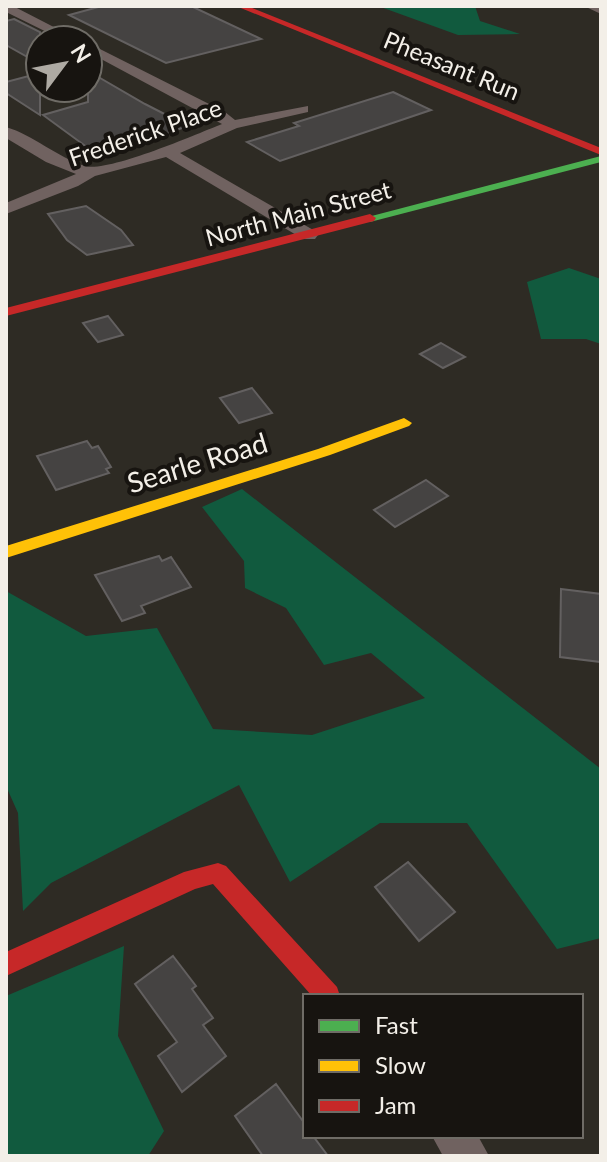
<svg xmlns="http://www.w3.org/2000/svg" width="607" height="1162" font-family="Lato,sans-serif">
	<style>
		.forest { fill: #115a3e }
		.building { fill: #454342; stroke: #636060; stroke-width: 2 }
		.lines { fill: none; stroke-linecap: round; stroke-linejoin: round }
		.street { fill: #706260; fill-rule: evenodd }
		.fast { fill: #4caf50; fill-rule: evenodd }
		.slow { fill: #ffc107; fill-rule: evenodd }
		.jam { fill: #c62828; fill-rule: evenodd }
		.labels { text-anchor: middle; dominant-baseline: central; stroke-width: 8; stroke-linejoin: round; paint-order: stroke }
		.far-street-label { font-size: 24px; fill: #f3efe8; stroke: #171410 }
		.street-label { font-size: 28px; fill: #f3efe8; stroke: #171410 }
	</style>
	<rect width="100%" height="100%" fill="#2e2b24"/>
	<path class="forest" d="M378,6H475L480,21L520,34L458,35Z
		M569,268L601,279V344L586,339H541L527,282Z
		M242,489L601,769V938L557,949L467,823H380L290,882L239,785L51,883L23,911L18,813L6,786V591L86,636L157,628L213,729L312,735L425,698L371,653L324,665L286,608L245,588L244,561L202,507Z
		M124,946L118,1036L164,1131L148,1156H6V996Z"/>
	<path class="building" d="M102,6H191L261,39L166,63L69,15Z
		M14,19L40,32V64L6,45V21Z
		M88,71L145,104L188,126L99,156L43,115L88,102Z
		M40,73V115L6,93V82Z
		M393,92L431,110L280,161L247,142L299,126L294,123Z
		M86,206L121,230L133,245L87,255L67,240L48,214Z
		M108,316L123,335L98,342L83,323Z
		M441,343L465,357L443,368L420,354Z
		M252,388L272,413L239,423L220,398Z
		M87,441L92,448L98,446L111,467L106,469L109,473L56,490L37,456Z
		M426,480L448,496L395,527L374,510Z
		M159,556L162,561L171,557L191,587L141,606L145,613L122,621L95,575Z
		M561,589L601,594V662L560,657Z
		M408,862L455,912L419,941L375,887Z
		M173,956L196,986L192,989L213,1018L203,1025L226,1056L182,1092L158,1056L177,1042L135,984Z
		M276,1084L305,1124V1136H313L328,1156H263L235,1116Z"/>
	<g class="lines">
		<path class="street" d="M6,6H13L79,40H63L6,12Z
			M584,6H601V14Z
			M88,43L225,112L235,120L308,106V112L237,128L180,153L315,231L318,235L315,239H303L166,157L95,176L78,186L6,214V203L76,174L46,162L6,138V127C33,135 57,157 85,166C107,173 197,134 222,124L88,52Z
			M432,1136H478L489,1156H443Z"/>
		<path class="fast" d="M601,156V162L370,222L364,218Z"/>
		<path class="slow" d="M404,418L412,423L409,426L330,455L6,558V546L318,449Z"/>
		<path class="jam" d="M236,6H247L601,148V155Z
			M370,214L376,218L374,221L6,316V308Z
			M218,863L226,866L337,987L340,996H312L213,884L195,889L6,976V952L184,872Z"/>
	</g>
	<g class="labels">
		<g class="far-street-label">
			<text transform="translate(452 65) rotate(22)">Pheasant Run</text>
			<text transform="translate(145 132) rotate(-19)">Frederick Place</text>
			<text transform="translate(298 213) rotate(-15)">North Main Street</text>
		</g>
		<g class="street-label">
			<text transform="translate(197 462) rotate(-17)">Searle Road</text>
		</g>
	</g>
	<rect width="607" height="1162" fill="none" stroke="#f3efe8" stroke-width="16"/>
	<rect x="303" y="994" width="280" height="144" fill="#171410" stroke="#6f6c66" stroke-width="2"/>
	<rect x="319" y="1020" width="40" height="12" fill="#4caf50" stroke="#6f6c66" stroke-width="2"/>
	<text x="375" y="1034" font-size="24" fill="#f3efe8">Fast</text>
	<rect x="319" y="1060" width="40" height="12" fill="#ffc107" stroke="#6f6c66" stroke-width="2"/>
	<text x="375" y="1074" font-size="24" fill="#f3efe8">Slow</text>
	<rect x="319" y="1100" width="40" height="12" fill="#c62828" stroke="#6f6c66" stroke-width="2"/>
	<text x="375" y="1114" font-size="24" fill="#f3efe8">Jam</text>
	<g transform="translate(64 64) rotate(58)"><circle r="38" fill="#171410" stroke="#6f6c66" stroke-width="2"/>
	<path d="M0-6L14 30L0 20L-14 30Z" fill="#aeaaa3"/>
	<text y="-12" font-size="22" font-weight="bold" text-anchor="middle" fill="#f3efe8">N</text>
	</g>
</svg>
